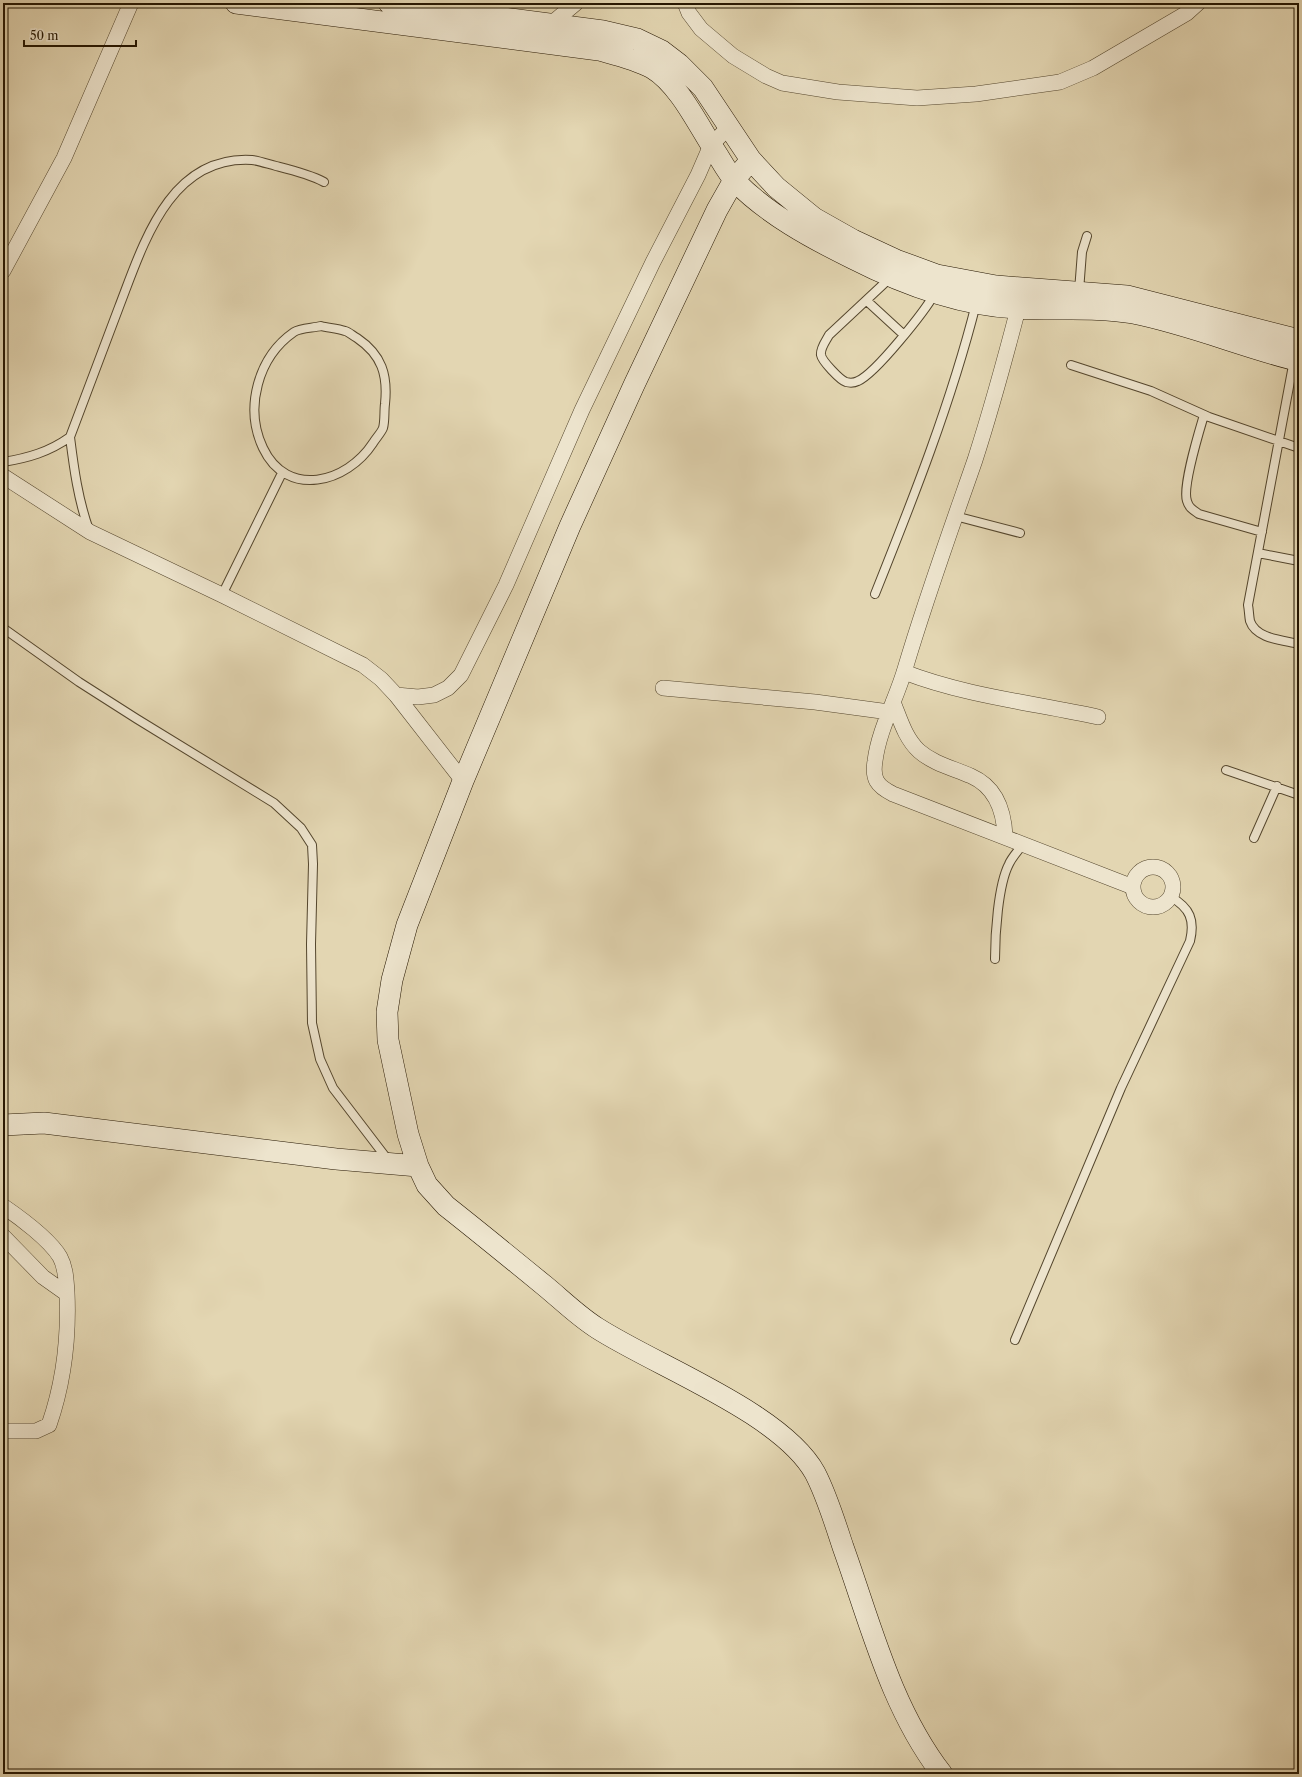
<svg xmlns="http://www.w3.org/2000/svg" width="1302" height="1777" font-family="'Libre Caslon Text',serif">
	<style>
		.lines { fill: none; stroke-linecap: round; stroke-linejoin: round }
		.lane-casing { stroke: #54462d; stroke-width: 10 }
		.street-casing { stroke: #54462d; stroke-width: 16 }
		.secondary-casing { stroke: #251601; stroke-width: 22 }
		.lane { stroke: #ede4cd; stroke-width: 8 }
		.street { stroke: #ede4cd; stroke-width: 15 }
		.secondary { stroke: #ede4cd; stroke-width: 21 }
	</style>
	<rect width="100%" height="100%" fill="#e3d6b2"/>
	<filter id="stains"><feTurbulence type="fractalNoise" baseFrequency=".005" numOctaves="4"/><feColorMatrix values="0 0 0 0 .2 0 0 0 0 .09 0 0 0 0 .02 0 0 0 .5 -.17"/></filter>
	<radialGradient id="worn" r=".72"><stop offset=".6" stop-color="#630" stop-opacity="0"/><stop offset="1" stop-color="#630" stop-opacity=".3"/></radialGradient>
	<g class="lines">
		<defs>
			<path id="lane" d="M890,278L829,335C826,341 820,348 821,355C822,361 840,380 846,382C850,383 854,383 858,381C876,373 925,311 935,293
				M1079,291L1082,252L1087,236
				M867,301L904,335
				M321,326C328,328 337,328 345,331C349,332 353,336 357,338C382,355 388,375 385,404C384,411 385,421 383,428C381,433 376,438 373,443C347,483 287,499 263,448C244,408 258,357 294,332C300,328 313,328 321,326Z
				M1294,360L1248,605C1249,610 1249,616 1250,621C1256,639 1283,640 1299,644
				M1071,365L1151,391L1209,417L1299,448
				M1204,415C1199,432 1182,487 1187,501C1189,508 1193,510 1199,514L1262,532
				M70,437C74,469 78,499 89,530
				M3,462C28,458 49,452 70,437C86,394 103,350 119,307C143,245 169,155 252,160C260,161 268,164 276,166C292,170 309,174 324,182
				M955,516L1020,533
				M1258,553L1299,561
				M875,594C913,499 951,403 976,304
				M222,595L282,473
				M3,628L79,682L137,719L274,803L301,828L312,845L313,864L311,944L312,1023L320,1059L333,1088L388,1160
				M1226,770L1299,795
				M1254,838L1277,786
				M995,959C995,935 998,885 1009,864C1012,857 1019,850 1023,844
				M1015,1340L1121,1088L1190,941C1195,920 1190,908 1171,897"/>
			<path id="street" d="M685,3L689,13L701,29L733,56L766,76L782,83L838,92L917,98L976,94L1060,82L1093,68L1187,13L1198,3
				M551,24L576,3
				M3,271L64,158L131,3
				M1018,309C1005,359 991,410 975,460C951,529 926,598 905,669C896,700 879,729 875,761C872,779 877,786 893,794L1133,887
				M3,476L90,532L222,595L363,665L381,679L396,695L463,781
				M904,672C966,696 1034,703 1098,717
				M663,688L815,702L889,712
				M396,695L418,697L434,695L448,688L461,675L506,585L582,410L653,262L698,175L711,145L728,128
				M893,702C900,719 905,738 919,751C934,764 953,768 971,776C996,787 1004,811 1005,836
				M1133 887a20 20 0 1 1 40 0a20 20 0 1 1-40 0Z
				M3,1206C19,1217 50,1240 60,1257C66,1268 66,1280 67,1292C69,1337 64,1382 49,1425L36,1431H3
				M3,1236L43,1277L67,1294"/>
			<path id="secondary" d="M236,3L599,50C617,55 635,59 652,68C679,84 698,125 715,151C721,160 727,172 735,181C767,214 811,238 852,258C903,284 959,305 1016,308C1056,311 1092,306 1133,313C1189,324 1243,347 1299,361
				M389,3L603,31L637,39L662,51L679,64L703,88L751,160L776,187L814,218L853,240L896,260L937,275L996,286L1127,296L1299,340
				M751,160L734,180L717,210L634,385L570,526L463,781L407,925L392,980L387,1012L388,1040L408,1134L418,1166L427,1185L446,1206C479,1232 512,1259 545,1286C562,1300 578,1316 597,1328C656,1366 782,1413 815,1473C827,1496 835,1523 843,1547C871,1625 891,1708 942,1774
				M3,1125L44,1123L336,1159L418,1166"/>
		</defs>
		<use href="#lane" class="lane-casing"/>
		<use href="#street" class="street-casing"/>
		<use href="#secondary" class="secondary-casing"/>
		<use href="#lane" class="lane"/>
		<use href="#street" class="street"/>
		<use href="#secondary" class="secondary"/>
	</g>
	<rect width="1302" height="1777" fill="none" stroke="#e3d6b2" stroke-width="16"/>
	<rect x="4" y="4" width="1294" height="1769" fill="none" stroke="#251601" stroke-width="2"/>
	<rect x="8" y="8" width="1286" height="1761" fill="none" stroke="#251601"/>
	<path d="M24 40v6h112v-6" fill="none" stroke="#251601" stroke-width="2"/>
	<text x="30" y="40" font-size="12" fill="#251601" stroke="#ede4cd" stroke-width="3" paint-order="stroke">50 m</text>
	<rect width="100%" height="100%" filter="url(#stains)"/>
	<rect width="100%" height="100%" fill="url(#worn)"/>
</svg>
